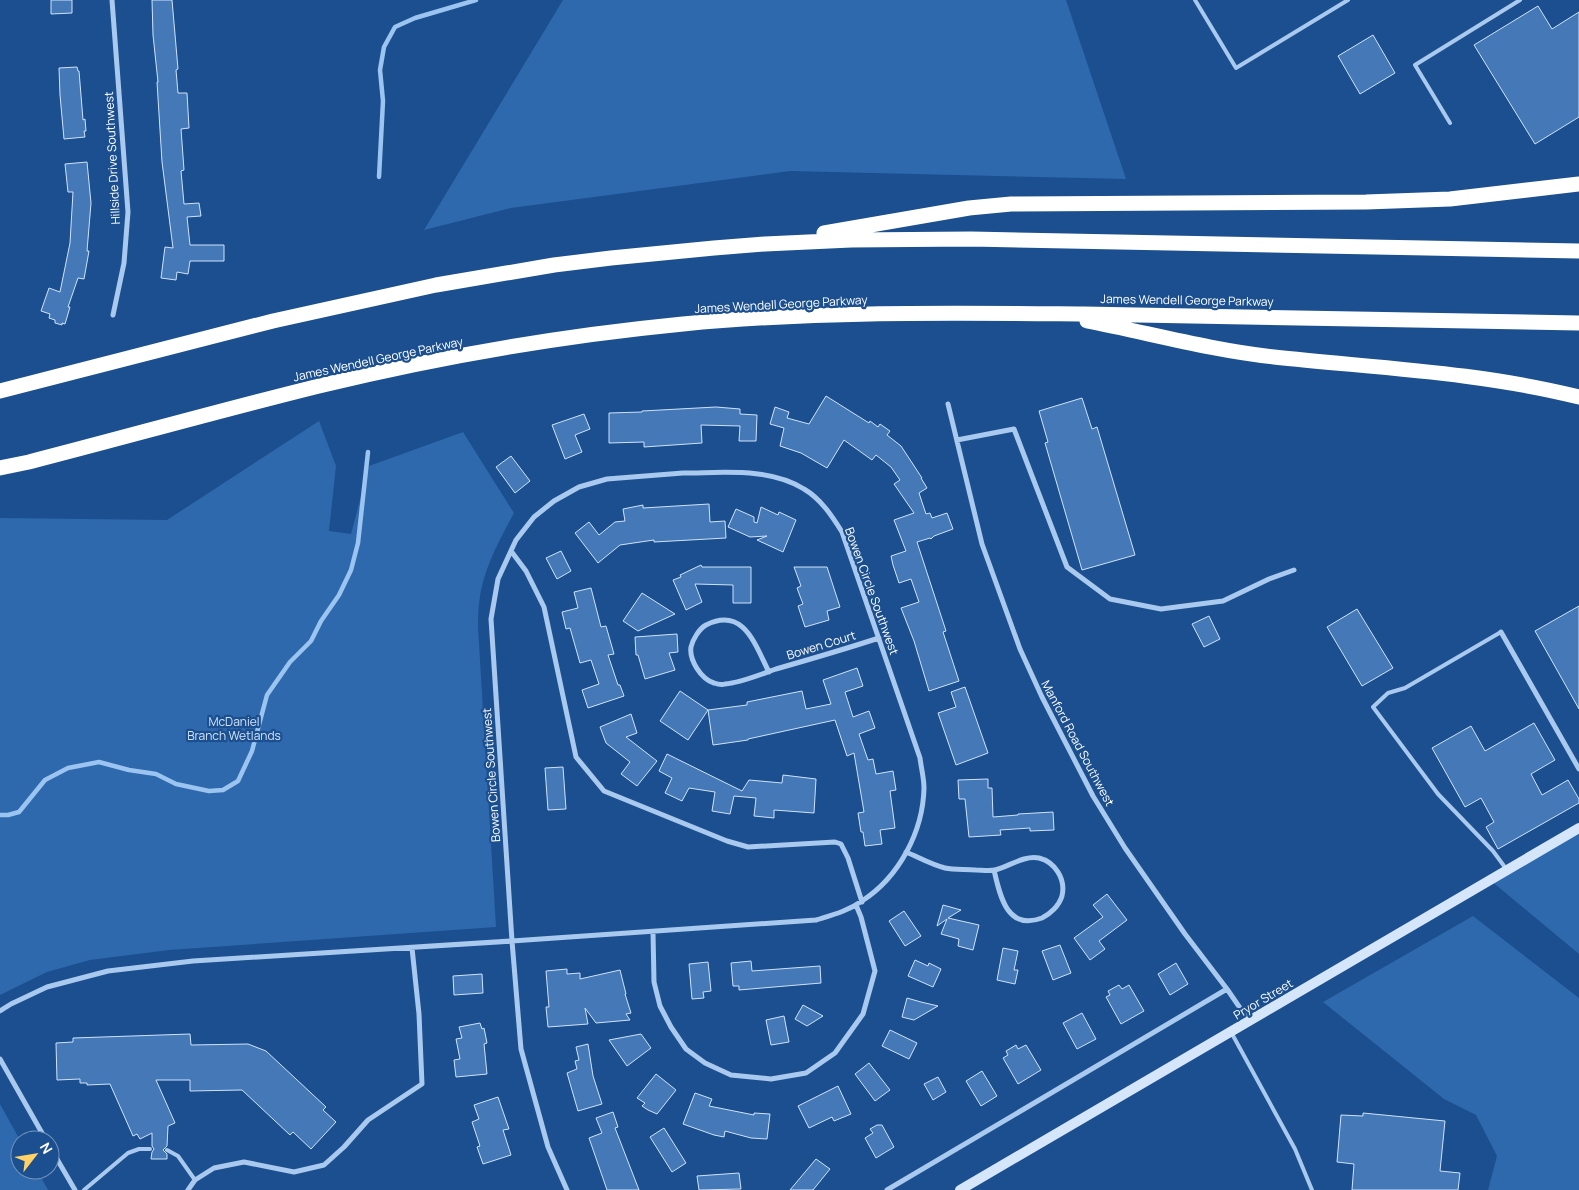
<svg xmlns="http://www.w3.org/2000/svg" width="1579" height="1190" font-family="Manrope,sans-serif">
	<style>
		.green { fill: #2e69ad }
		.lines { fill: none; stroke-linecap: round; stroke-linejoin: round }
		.stream { stroke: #9cc4f0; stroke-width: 4.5 }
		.building { fill: #4478b7; stroke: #cfe3fa }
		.lane { stroke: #a9c9ee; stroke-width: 4 }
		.street { stroke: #a9c9ee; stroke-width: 5 }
		.secondary { stroke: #d6e6fa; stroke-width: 10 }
		.highway { stroke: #fff; stroke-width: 15 }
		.labels { text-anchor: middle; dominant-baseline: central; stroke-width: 4.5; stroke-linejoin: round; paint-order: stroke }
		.street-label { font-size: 12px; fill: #fff; stroke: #1b4f8f }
		.park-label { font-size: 12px; fill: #cfe3fa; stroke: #1b4f8f }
	</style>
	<rect width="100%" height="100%" fill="#1b4f8f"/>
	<path class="green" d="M563,0H1066L1126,179L790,171L511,208L424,230Z
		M319,421L336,466L329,531L351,534L369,466L463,432L514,513C499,541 482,571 479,604C478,611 478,619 478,627L496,927L169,950L90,960L47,972L0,995V518L167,520Z
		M1579,828V954L1490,880Z
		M1473,916L1579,998V1190H1488L1497,1156L1476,1115L1444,1099L1323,1002Z
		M0,1104L20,1140V1170H37L48,1190H0Z"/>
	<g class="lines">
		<path class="stream" d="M379,177L383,101L380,70L384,47L395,27L415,18L476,0
			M0,815H8L19,812L45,780L68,768L99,762L129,770L156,774L176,784L209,791L223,790L238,781L252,751L267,695L290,662L311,641L321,621L339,595L351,570L358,543L368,452"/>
	</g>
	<path class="building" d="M51,0H72V13L51,14Z
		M152,0H172L178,69L176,70L178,93H187L189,128L181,129L184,170L181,171L184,204L199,203L201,216L187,217L190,245H224V261H190L188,274L177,272L176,280L161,278L165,247L173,248L162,162L157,82H158L153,35Z
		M1538,6L1552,29L1579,12V117L1535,144L1474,45Z
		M1373,35L1395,73L1360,94L1338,56Z
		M77,67L78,71H79L83,120L85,119L86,131H84L85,137L64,139L60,95L59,68Z
		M87,162L91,203L87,251H89L84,279L78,278L68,307H70L65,324L62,323V325L55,323V320L49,318L50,314L41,311L49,288L60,292L70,243L73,192H68L65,164Z
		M826,396L869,423L870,421L878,427L880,424L890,431L887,435L901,446L922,478H921L927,488L919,493L926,514L930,513L932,518L947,513L953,529L934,536L931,539L930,538L917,542L946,631L943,632L959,681L929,691L914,641L901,608L919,602L911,579L899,583L893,565L891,556L906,551L894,520L914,513L894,484L900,480L891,467L876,455L872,460L844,440L827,468L801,453L780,446L784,428L770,424L775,407L789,412L787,418L809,424Z
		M1082,398L1092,429L1097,427L1135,555L1082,570L1045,443L1048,442L1039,411Z
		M716,407L740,409V414L757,415L756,441H739L740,426L701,425L702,443L644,447V442L609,443V413L642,412V411Z
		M584,414L590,429L575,435L582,452L565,459L552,425Z
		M511,456L530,481L515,493L496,467Z
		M709,504L710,522L725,521L726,538L654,542V540L620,545L598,563L575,533L589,522L599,535L615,522L625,521L623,509L643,505V508Z
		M761,507L778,515L779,512L796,520L783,552L757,540L767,536L750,537L728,527L736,509L754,517V522L757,523Z
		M561,551L571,571L557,579L546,558Z
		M701,565L702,567H751V603H733V585L695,584L702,602L686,610L673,580L681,577L680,575Z
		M794,567H827L840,607L827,611L829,620L805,627L798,606L803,604L797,588L801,586Z
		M591,588L601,627L606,626L614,654L608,655L618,685H620L624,696L588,708L582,690L599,684L591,660L580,663L570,628L566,629L562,612L578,608L574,592Z
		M642,593L675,614L638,631L623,621Z
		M1579,606V709L1535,631Z
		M1357,609L1393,668L1362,686L1327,627Z
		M1209,616L1220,639L1204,647L1192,624Z
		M677,634L678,652L669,653L675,670L645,679L638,655H636L635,637Z
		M857,668L863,686L845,692L853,717L869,711L875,728L859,734L868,760L873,759L876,774L893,771L896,790L890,791L895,828L880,830L882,844L865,846L863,832H861L858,813L864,812L854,753L847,756L835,720L748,739V740L713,745L708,710L747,705V702L802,691L806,709L831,704L823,680Z
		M965,687L988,753L956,765L938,713L956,707L951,692Z
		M680,691L708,710L688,740L660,721Z
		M631,714L637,733L626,737L657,761L637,786L621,774L630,762L606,743L600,727Z
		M1534,723L1555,760L1531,774L1542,795L1568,780L1579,799V803L1498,849L1486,827L1494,822L1481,798L1465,807L1432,748L1471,726L1485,751Z
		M667,754L742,791L749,780L782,783L783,775L816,779L814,813L774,810V818L754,816L756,798L734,796L730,814L712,811L715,792L689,788L682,801L665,793L672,778L659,771Z
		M563,767L566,809L548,810L545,768Z
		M988,779V788H992L993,817L1018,815V814L1053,812L1054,830L1030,831V828L1000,830L1001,835L969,837L965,799H959L958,780Z
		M1107,894L1127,920L1099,941L1105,949L1090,960L1074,938L1103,917L1093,905Z
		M943,905L961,910L948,918L979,925L973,950L958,946L959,939L941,934L947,919L937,926Z
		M904,911L921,936L905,946L889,921Z
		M1060,945L1071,973L1053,980L1042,951Z
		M1003,948L1018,951L1014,970H1018L1015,984L997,980Z
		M915,960L928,966L929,963L941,969L933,987L908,976Z
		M751,961L752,971L820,966L821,983L739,990V986H733L731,963Z
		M708,962L711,991L703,992L704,998L692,999L689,964Z
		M1176,963L1188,984L1170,995L1158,974Z
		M567,969V974L580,973V979L620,970L626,994H625L631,1013L626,1014L630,1020L596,1023L585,1008L588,1024L548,1027L546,1007H549L546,971Z
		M482,974L483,993L454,995L453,976Z
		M1119,985L1122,989L1129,985L1144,1011L1121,1024L1106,997L1110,995L1108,991Z
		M907,998L921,1002L938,1006L914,1020L902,1017Z
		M803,1005L823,1016L807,1026L795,1019Z
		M1082,1013L1096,1039L1077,1049L1063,1023Z
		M784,1016L789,1042L771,1045L766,1020Z
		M480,1023L482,1029L484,1028L487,1043L484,1044L487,1074L456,1077L454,1060L460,1059L456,1039L462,1038L459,1027Z
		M890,1030L917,1043L909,1059L882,1046Z
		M190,1034L191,1045L248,1044L266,1051L326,1107L323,1110L336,1122L311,1149L293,1132L290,1135L242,1090L190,1091V1080H156L175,1123L168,1126L167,1146L163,1150L167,1154V1159H151L152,1152L154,1149L152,1146V1133L140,1139L137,1134L133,1136L110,1084L87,1085V1083H80V1079L57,1080L56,1043L73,1042V1038Z
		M641,1034L651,1048L627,1066L609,1040Z
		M588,1044L593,1076L602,1104L578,1111L567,1073L577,1069L575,1061L579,1060L576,1047Z
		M1016,1045L1018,1049L1026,1045L1041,1070L1018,1084L1003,1058L1008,1055L1006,1051Z
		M869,1063L890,1090L875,1101L855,1074Z
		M982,1071L997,1096L981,1106L966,1081Z
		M656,1074L676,1090L657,1114L648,1110L642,1106L645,1103L637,1098Z
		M938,1077L946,1092L933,1100L924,1084Z
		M838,1086L851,1114L834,1121L832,1117L809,1128L798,1106Z
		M695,1093L712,1099L709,1106L754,1115V1113L770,1114L767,1139L751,1138L725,1131L724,1137L714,1135L683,1124Z
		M498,1097L509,1129L503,1130L511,1155L483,1164L477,1147L480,1146L472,1122L479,1119L474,1105Z
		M613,1112L618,1127L615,1128L639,1190H607L589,1138L602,1133L596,1118Z
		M1363,1113L1445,1121L1440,1171L1460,1173L1458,1190H1352L1354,1164L1337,1162L1341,1115L1363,1116Z
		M877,1125H882L894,1147L876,1158L865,1138L873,1133L870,1129Z
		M664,1128L686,1163L672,1172L650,1137Z
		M816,1159L830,1169L813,1190H790Z
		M739,1173L741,1189L699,1190L697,1176Z"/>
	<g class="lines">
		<path class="lane" d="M1195,0L1236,68L1348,0
			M1450,123L1415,65L1520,0
			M1501,632L1405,688L1388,693L1373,707L1438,794L1493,851L1507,870
			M1231,1032L1295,1149L1312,1190
			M167,1150L178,1156L195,1180
			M84,1190L128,1153L139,1149H150"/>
		<path class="street" d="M112,0L128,212L124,263L113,315
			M948,404L982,544L1020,649L1042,697L1093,796L1125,848L1185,934L1227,989L1249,1021
			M957,440L1014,429L1067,567L1110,599L1161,609L1223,601L1269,579L1294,570
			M683,473C722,473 769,467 804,489C821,499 832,516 842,532L920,758C921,767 924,778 924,788C923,832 899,877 862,901C848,911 832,915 816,920L512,941L491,619L498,579L516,540L534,517L554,501L579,487L607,479Z
			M511,551L526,571L544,607L576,757L604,791L727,841L748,847L835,842L841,844L848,858L862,902
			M1501,632L1579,769
			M769,672C755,645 744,606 706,625C699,629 693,639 691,647C689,660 701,679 714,683C717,684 722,685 725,684C740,683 762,674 776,669C811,659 845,649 879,638
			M906,852C918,857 932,865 945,868C954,870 966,869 976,870C981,870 989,871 995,870C1008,867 1024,855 1039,858C1055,862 1066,879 1062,896C1059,906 1050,914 1042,918C1007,931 1000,896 994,870
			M653,932L654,982L660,1006L671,1027L686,1049L705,1063L731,1075L771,1079L806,1073L835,1053L863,1014L875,971L861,917L856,905
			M0,1011L11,1004L47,987L108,971L193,961L512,941L521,1049L548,1147L567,1190
			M0,1059L46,1140
			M50,1147L75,1190
			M188,1190L195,1180L214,1168L244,1162L294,1172L324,1165L344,1147L368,1120L422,1084L419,1014L412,948
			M887,1190L1227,989"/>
		<path class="secondary" d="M960,1190L1579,828"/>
		<path class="highway" d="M824,233L969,208L1011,204L1366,202L1450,199L1579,184
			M1087,321C1149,333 1210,350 1274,357C1376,368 1479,372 1579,397
			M0,391L273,321L436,285L554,265L611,258L714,248L765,244L851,240L971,239L1579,251
			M0,468L29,462C126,437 222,410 319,386C438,357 560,336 683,324C816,311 950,313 1084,314C1249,316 1414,319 1579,323"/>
	</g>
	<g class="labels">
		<g class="street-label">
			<text transform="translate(112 158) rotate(-93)">Hillside Drive Southwest</text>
			<text transform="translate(1187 300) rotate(1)">James Wendell George Parkway</text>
			<text transform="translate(781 304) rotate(-3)">James Wendell George Parkway</text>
			<text transform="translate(378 359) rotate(-12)">James Wendell George Parkway</text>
			<text transform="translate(872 591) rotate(70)">Bowen Circle Southwest</text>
			<text transform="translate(821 645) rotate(-17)">Bowen Court</text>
			<text transform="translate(1078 743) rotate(62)">Manford Road Southwest</text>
			<text transform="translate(491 775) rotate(-94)">Bowen Circle Southwest</text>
			<text transform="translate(1263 999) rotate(-31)">Pryor Street</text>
		</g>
		<g class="park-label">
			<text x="234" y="721">McDaniel<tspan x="234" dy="14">Branch Wetlands</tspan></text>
		</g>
	</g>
	<g transform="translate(35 1155) rotate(59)"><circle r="24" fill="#1b4f8f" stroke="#7695bc"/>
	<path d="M0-4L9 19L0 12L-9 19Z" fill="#ffd166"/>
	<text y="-8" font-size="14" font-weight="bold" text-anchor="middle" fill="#ffffff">N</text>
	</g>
</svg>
